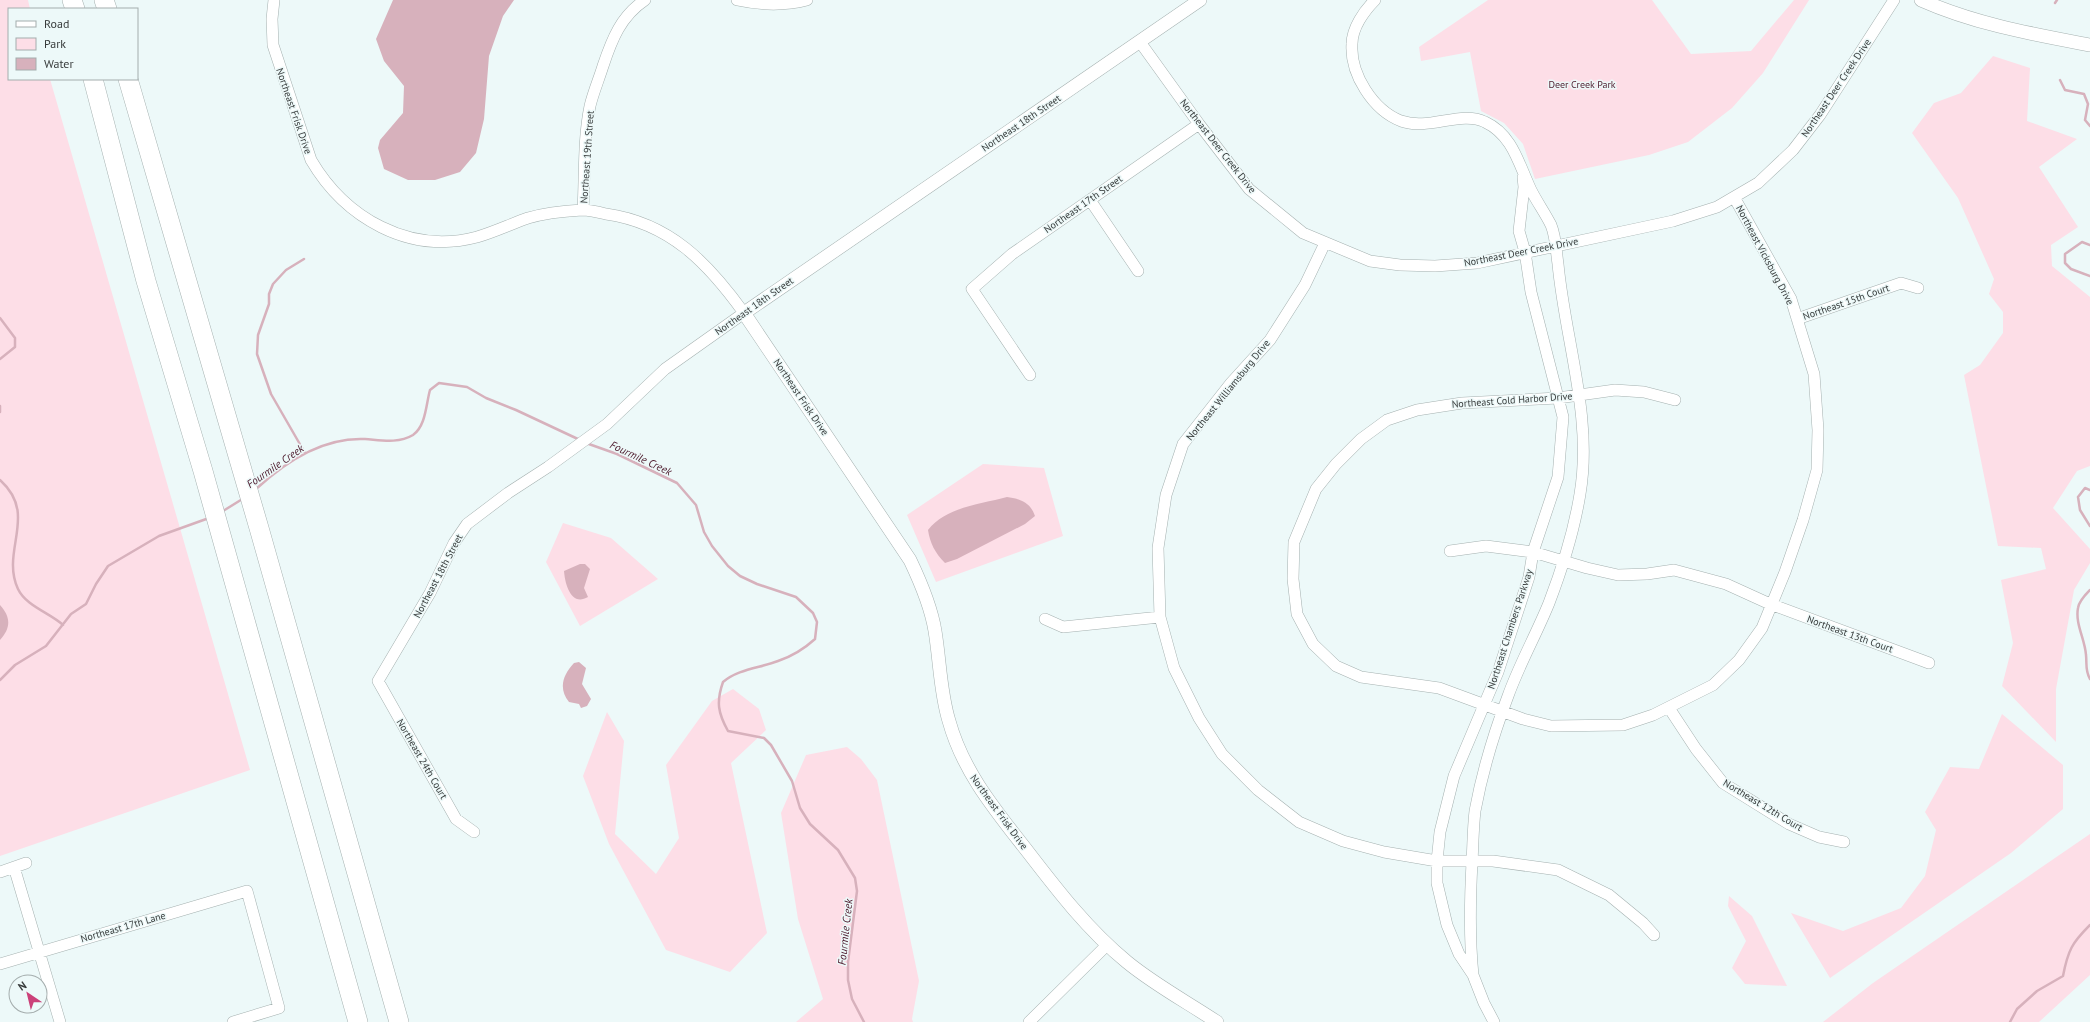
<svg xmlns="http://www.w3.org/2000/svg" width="2090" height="1022" font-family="'PT Sans',sans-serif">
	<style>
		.green { fill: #fddee7 }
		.water { fill: #d7b1bc }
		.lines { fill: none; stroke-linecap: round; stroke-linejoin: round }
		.stream { stroke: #d7b1bc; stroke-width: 2.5 }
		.minor-casing { stroke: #a5b1b0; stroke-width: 12 }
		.tertiary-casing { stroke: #a5b1b0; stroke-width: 14 }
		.motorway-casing { stroke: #a5b1b0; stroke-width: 20 }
		.minor { stroke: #fff; stroke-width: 11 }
		.tertiary { stroke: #fff; stroke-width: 13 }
		.motorway { stroke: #fff; stroke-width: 19 }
		.labels { text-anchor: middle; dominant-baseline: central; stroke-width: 3; stroke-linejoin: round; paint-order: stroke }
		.park-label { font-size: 10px; fill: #542234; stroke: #edf9f9 }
		.street-label { font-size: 10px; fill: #373b3b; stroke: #edf9f9 }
		.water-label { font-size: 11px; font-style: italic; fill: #512032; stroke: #edf9f9 }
	</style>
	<rect width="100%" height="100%" fill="#edf9f9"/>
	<path class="green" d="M0,0H28L30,9H9V79H50L250,770L0,856Z
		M1488,0H1652L1691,54L1751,51L1794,0H1809L1763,73L1732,108L1688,142L1649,155L1535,179L1523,144L1504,123L1481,111L1470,52L1421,61L1419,47Z
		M1993,56L2030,68L2027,121L2077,139L2039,167L2078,227L2051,245L2052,266L2090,297V466L2077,471L2053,508L2090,549V563L2074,590L2056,689V742L2002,686L2013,643L2001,580L2046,569L2041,548L1998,546L1964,375L1980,365L2003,333V312L1989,294L1994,279L1958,198L1912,133L1934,103L1961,93Z
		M983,464L1044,468L1063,536L936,582L907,515Z
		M563,523L611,538L658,579L580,626L546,562Z
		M733,689L759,709L766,730L731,763L767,933L730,972L666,950L609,844L583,776L607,712L624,741L615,834L656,874L679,838L666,765L712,701Z
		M2002,714L2063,765V809L2011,853L1830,978L1791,913L1843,931L1901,908L1925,876L1936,830L1925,812L1950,767L1979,769Z
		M847,747L861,759L877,780L919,981L912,1019L913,1022H796L823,999L798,919L781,813L806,755Z
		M2090,834V975L2039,1022H1823L1873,983Z
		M1729,896L1752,916L1787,986L1745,984L1732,968L1746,941L1728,906Z"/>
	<path class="water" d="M393,0H514L503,16L489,56L484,119L476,153L460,172L435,180H408L384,169L378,148L380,140L403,113L404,86L384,61L376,39Z
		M1007,497C1021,499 1030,502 1035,516L1025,524L957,559L945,563C935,553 930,543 928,530C946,507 981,504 1007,497Z
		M580,564H585L590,569L584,588L588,597C571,607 565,584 564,571Z
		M0,605C11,617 11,628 0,640Z
		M579,662L586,668L582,684L591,699L587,706L581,708L579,704L569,702C558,688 563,675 574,663Z"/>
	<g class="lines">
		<path class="stream" d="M2055,3L2057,0
			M2060,80L2065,90L2084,94L2088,104L2085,120L2090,126
			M2090,245L2082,242L2065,254V263L2071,269L2090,276
			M304,259L286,270L273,284L269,294V304L258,335L257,354L271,394L305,453
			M0,318L15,338V347L0,359
			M0,406V412
			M586,443L617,454L677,483L696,505L704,532L712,546L728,566L740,576L757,584L796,597L813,613L817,622L815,639C804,649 793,656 778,661C760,668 738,669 723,682C716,702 718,713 728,731L764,738L771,745L792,781L800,808L810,824L838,850L855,878L857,891L848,962V980L852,999L864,1022
			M0,480C39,515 0,550 18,589C26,606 50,613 63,625
			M256,489C285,462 323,437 365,439C380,440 398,444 413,435C426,426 426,404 430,390L439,383L467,387L486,398L516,410L580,440
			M2090,490L2085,488L2078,497L2080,510L2090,526
			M223,511L244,498
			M2090,590C2085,595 2079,601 2078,608C2075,624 2085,639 2086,655C2087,664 2085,671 2090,679
			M0,680L15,665L46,646L71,614L86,604L96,584L108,566L159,536L209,518
			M2010,1022L2017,1009L2037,991L2063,976C2068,950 2072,943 2090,925"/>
		<defs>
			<path id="minor" d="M274,0L272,19L273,45L311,160C345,218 409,255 477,237C494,232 511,224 528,218C545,213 564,211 582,210C590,210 598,212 606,214C670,223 708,263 744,313L665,369L607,424L548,467L508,493L467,524L454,543L430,593L378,681L456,819L474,832
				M737,0C760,5 784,6 807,0
				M1375,0C1364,11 1352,28 1352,44C1350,74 1373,110 1401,121C1429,131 1461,110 1485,122C1513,135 1519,165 1531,190C1537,202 1545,213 1551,225C1556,237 1556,251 1558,264C1565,340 1593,417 1580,494C1574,531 1562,569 1549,603C1536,635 1519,665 1508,696C1494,733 1482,773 1475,811C1473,828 1473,845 1472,862C1470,900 1469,937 1473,975
				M1140,42L1199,124L1249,189L1303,233L1370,261L1400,265L1435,266L1477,263L1673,221L1717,207L1758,183L1793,150L1820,115L1894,0
				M1090,200L1138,271
				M583,210C585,176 583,140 590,106C593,93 599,79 603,66C612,39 621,16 645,0
				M1325,243L1305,285L1270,340L1231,383L1183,444L1166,495L1158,548L1160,617L1174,668L1199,718L1222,754L1258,790L1299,822L1343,841L1384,852L1437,861H1493L1558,870L1609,895L1643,923L1654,935
				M1797,319L1901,283L1918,288
				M1030,375L972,289L1012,254L1199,124
				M1675,400L1644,392L1615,390L1558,398L1462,403L1417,410L1387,420L1361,439L1336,464L1316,489L1294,542L1293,579L1297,614L1313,644L1336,666L1361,677L1439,688L1523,719L1551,726L1623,725L1653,715L1713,685L1739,660L1762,628L1785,572L1803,520L1817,470L1818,430L1814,374L1791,299L1734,197
				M1450,551L1486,546L1533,552L1587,568L1618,575L1647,574L1674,570L1726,584L1770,604L1929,663
				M1045,619L1063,627L1160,617
				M1669,708L1696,749L1723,783L1789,824L1819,837L1844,842
				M14,867L60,1022
				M0,872L26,863
				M0,964L247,891L279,1008L233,1022
				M1029,1022L1107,945
				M1494,1022L1484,1003L1473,975L1459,954L1447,925L1437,883V861L1440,832L1454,776L1498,672L1529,577L1533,552L1558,477L1563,417L1531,292L1525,252L1519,231L1524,187L1523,177"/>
			<path id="tertiary" d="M1200,0L744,313L910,560C921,583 931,606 935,631C940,661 940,692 949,721C963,772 996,811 1028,852C1058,891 1088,930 1127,962C1155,985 1187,1002 1217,1022
				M1921,0C1975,24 2032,34 2090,45"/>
			<path id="motorway" d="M72,0L75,9
				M104,0L107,9
				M93,79L146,281L203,471L358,1022
				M128,79L259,528L399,1022"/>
		</defs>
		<use href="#minor" class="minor-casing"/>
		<use href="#tertiary" class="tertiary-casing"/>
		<use href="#motorway" class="motorway-casing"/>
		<use href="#minor" class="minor"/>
		<use href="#tertiary" class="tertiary"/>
		<use href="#motorway" class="motorway"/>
	</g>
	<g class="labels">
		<g class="park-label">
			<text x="1582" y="84">Deer Creek Park</text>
		</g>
		<g class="street-label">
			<text transform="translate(1836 88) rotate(-56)">Northeast Deer Creek Drive</text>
			<text transform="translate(294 111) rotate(71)">Northeast Frisk Drive</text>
			<text transform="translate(1021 123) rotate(-34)">Northeast 18th Street</text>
			<text transform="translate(1218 146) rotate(52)">Northeast Deer Creek Drive</text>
			<text transform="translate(587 157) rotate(-86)">Northeast 19th Street</text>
			<text transform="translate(1083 204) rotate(-35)">Northeast 17th Street</text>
			<text transform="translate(1521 252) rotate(-11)">Northeast Deer Creek Drive</text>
			<text transform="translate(1765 255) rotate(62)">Northeast Vicksburg Drive</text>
			<text transform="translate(1846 302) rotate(-19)">Northeast 15th Court</text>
			<text transform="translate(754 306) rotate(-35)">Northeast 18th Street</text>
			<text transform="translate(1228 390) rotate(-51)">Northeast Williamsburg Drive</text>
			<text transform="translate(801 397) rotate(56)">Northeast Frisk Drive</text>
			<text transform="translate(1512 400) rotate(-4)">Northeast Cold Harbor Drive</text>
			<text transform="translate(438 576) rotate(-62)">Northeast 18th Street</text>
			<text transform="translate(1510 629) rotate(-72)">Northeast Chambers Parkway</text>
			<text transform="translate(1850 634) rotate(20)">Northeast 13th Court</text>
			<text transform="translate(422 759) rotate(60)">Northeast 24th Court</text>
			<text transform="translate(1763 805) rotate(31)">Northeast 12th Court</text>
			<text transform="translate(999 812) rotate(54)">Northeast Frisk Drive</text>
			<text transform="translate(123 927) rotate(-16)">Northeast 17th Lane</text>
		</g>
		<g class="water-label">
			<text transform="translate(641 458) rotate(25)">Fourmile Creek</text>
			<text transform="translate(275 466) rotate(-35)">Fourmile Creek</text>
			<text transform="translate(845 932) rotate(-84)">Fourmile Creek</text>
		</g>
	</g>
	<rect x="8" y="8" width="130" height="72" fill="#edf9f9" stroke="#a4adad"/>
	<rect x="16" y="21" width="20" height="6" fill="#ffffff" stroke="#a4adad"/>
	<text x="44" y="28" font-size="12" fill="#373b3b">Road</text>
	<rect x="16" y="38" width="20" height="12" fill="#fddee7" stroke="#a4adad"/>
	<text x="44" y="48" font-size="12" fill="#373b3b">Park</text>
	<rect x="16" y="58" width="20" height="12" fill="#d7b1bc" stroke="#a4adad"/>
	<text x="44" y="68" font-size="12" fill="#373b3b">Water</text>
	<g transform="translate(28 994) rotate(325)"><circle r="19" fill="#edf9f9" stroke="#a4adad"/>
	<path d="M0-3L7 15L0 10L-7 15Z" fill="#cb4179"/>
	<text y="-6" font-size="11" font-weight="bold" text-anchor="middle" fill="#373b3b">N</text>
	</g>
</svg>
